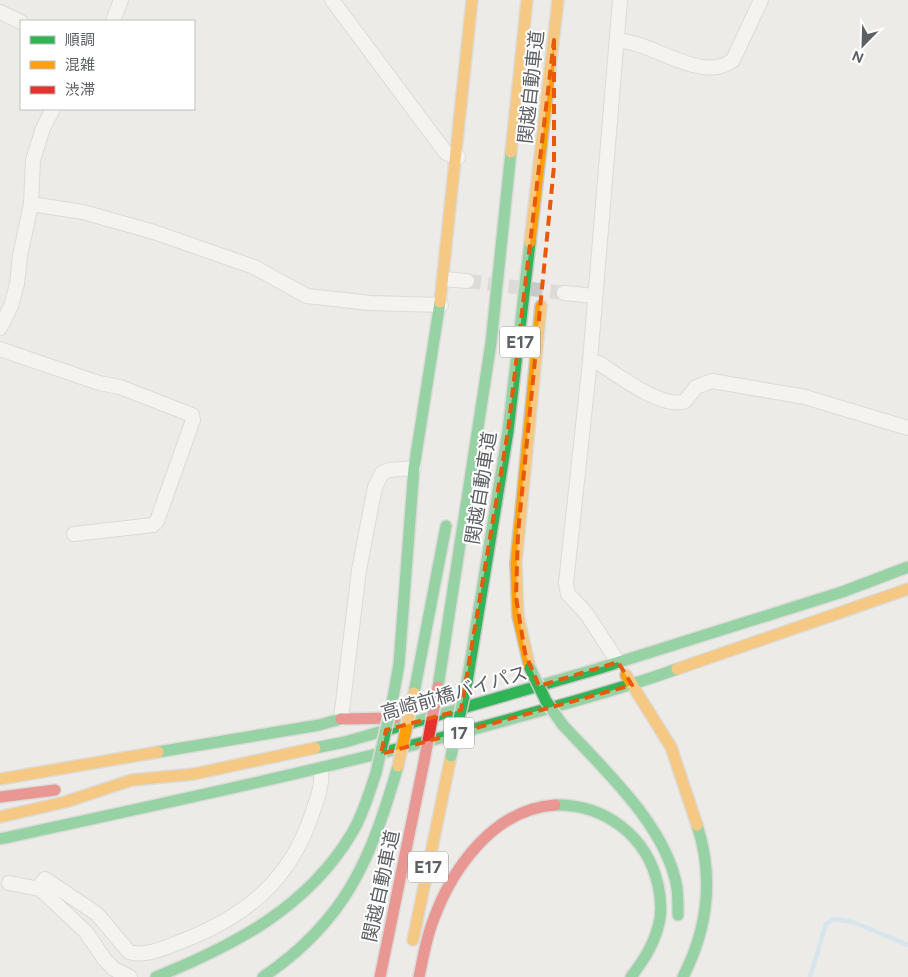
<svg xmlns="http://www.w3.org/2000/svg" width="908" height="977" font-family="Figtree,'Noto Sans JP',sans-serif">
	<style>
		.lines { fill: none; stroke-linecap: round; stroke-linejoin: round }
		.stream { stroke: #beddf2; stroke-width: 4.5 }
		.street-tunnel { stroke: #c8c8c6; stroke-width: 14; stroke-dasharray: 14 7; stroke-linecap: butt }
		.street-casing { stroke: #c8c7c7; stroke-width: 16 }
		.fast-casing { stroke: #c8c9c9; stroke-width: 14 }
		.slow-casing { stroke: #c8c9c9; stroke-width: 14 }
		.jam-casing { stroke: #c8c9c9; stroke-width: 14 }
		.street { stroke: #fcfcfb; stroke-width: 14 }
		.fast { stroke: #30b455; stroke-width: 11 }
		.slow { stroke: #ff9f0a; stroke-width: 11 }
		.jam { stroke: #e5322d; stroke-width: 11 }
		.fast-bridge-casing { stroke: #c8c9c9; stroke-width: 14; stroke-linecap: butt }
		.slow-bridge-casing { stroke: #c8c9c9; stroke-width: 14; stroke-linecap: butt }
		.jam-bridge-casing { stroke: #c8c9c9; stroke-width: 14; stroke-linecap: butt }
		.fast-bridge { stroke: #30b455; stroke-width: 11 }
		.slow-bridge { stroke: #ff9f0a; stroke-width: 11 }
		.jam-bridge { stroke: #e5322d; stroke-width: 11 }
		.marked { fill: none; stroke: #e8590c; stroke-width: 4; stroke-dasharray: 10 6; stroke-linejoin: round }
		.labels { text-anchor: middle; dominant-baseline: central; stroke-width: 4; stroke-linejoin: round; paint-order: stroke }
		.shield { fill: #fff; stroke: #8e9092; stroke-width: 1 }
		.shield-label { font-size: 18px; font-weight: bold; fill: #5d6064 }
		.street-label { font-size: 19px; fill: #5d6064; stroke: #fff }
	</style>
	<rect width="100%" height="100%" fill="#ecebe7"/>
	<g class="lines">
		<path class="stream" d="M810,977L826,924L833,919L853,922L908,945"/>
		<path class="street-tunnel" d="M467,281L564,293"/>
		<defs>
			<path id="street" d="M332,0L446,153L458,157
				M0,12L21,22
				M113,21L121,0
				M617,41C651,40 702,85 733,60L761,0
				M31,204L83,212L154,232L254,267L307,296L370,303L441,305
				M444,279L467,281
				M564,293L595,296
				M0,328L11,306L17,284L20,256L31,204L33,160L43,128L53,109
				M0,349L99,383L120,387L192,415L193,420L157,521L153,525L74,534
				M590,361L599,363C617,375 664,410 685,401L696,387L712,381L805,397L908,428
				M618,662L586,613L568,594L566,583L590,361L620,0
				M341,719L359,570L375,487L382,473L389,470L414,468
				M9,883L40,889L86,932L105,960L114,969L130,977
				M40,889L41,884L45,879L97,914L129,952C145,957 165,948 180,942C245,917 290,881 312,814C317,799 323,785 321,769"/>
			<path id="fast" d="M467,682L508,431L530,242
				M438,687L491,343L511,152
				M414,693L446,526
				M393,698L399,664L414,468L440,302
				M562,724C603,769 667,826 677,888C678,897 678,906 678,915
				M315,748L345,742L597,669L842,592L908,567
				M158,752L319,725L341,719
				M555,805C605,804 647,836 658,885C661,898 662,914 658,927C653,946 643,961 631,977
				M0,839C173,801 347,765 518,717C571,702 625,688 677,669
				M156,977C234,946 308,907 352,833C363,815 369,793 376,773
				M263,977C346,921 371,859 398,766
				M683,977C708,928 714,877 697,825"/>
			<path id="slow" d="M511,152L527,0
				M530,242L558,0
				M440,302L472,0
				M530,668L518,616L516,563L541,306
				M677,669L908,589
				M626,675L671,747L697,825
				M0,779L158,752
				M0,817L65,802L132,780L194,774L315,748
				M413,940L451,756"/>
			<path id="jam" d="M341,719L395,718
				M0,797L55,790
				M380,977L424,762
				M419,977C423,958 426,939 433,921C452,868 494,809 555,805"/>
		</defs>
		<use href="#street" class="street-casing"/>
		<use href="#fast" class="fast-casing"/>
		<use href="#slow" class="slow-casing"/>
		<use href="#jam" class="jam-casing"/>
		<use href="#street" class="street"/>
		<use href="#fast" class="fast"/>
		<use href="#slow" class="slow"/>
		<use href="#jam" class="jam"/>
		<defs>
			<path id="fast-bridge" d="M530,668L546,701L562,724
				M451,756L467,682
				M376,773L393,698"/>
			<path id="slow-bridge" d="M398,766L414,693"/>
			<path id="jam-bridge" d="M424,762L438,687"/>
		</defs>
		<use href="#fast-bridge" class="fast-bridge-casing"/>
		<use href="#slow-bridge" class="slow-bridge-casing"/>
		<use href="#jam-bridge" class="jam-bridge-casing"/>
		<use href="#fast-bridge" class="fast-bridge"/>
		<use href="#slow-bridge" class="slow-bridge"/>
		<use href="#jam-bridge" class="jam-bridge"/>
	</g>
	<path d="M0 0H908V977H0ZM554,40V166L518,533L516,597L525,653L539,686L618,662L632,685L381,754L386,730L461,710L508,431Z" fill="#ecebe7" fill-opacity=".55" fill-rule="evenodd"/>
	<path class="marked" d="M554,40V166L518,533L516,597L525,653L539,686L618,662L632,685L381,754L386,730L461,710L508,431Z"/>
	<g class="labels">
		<g class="shield">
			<rect x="500" y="326.5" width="40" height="31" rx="4"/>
			<rect x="444" y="717.5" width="30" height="31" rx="4"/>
			<rect x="408" y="851.5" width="40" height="31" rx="4"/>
		</g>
		<g class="shield-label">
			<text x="520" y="342">E17</text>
			<text x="459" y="733">17</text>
			<text x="428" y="867">E17</text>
		</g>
		<g class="street-label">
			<text transform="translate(531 87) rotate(-84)">関越自動車道</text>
			<text transform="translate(481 488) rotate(-81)">関越自動車道</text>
			<text transform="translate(454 693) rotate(-16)">高崎前橋バイパス</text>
			<text transform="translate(381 886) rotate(-78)">関越自動車道</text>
		</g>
	</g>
	<rect x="20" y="20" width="175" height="90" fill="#ffffff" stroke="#bebfc1"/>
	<rect x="30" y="36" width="25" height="8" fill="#30b455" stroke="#bebfc1"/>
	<text x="65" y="45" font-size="15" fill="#5d6064">順調</text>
	<rect x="30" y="61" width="25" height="8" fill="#ff9f0a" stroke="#bebfc1"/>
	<text x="65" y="70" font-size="15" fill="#5d6064">混雑</text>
	<rect x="30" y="86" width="25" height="8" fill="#e5322d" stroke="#bebfc1"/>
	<text x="65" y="95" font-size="15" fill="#5d6064">渋滞</text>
	<g transform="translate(863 45) rotate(203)" stroke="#ffffff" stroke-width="4" paint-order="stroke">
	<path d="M0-4L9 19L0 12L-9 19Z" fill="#5d6064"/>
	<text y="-8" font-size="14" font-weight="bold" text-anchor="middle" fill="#5d6064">N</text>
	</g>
</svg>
